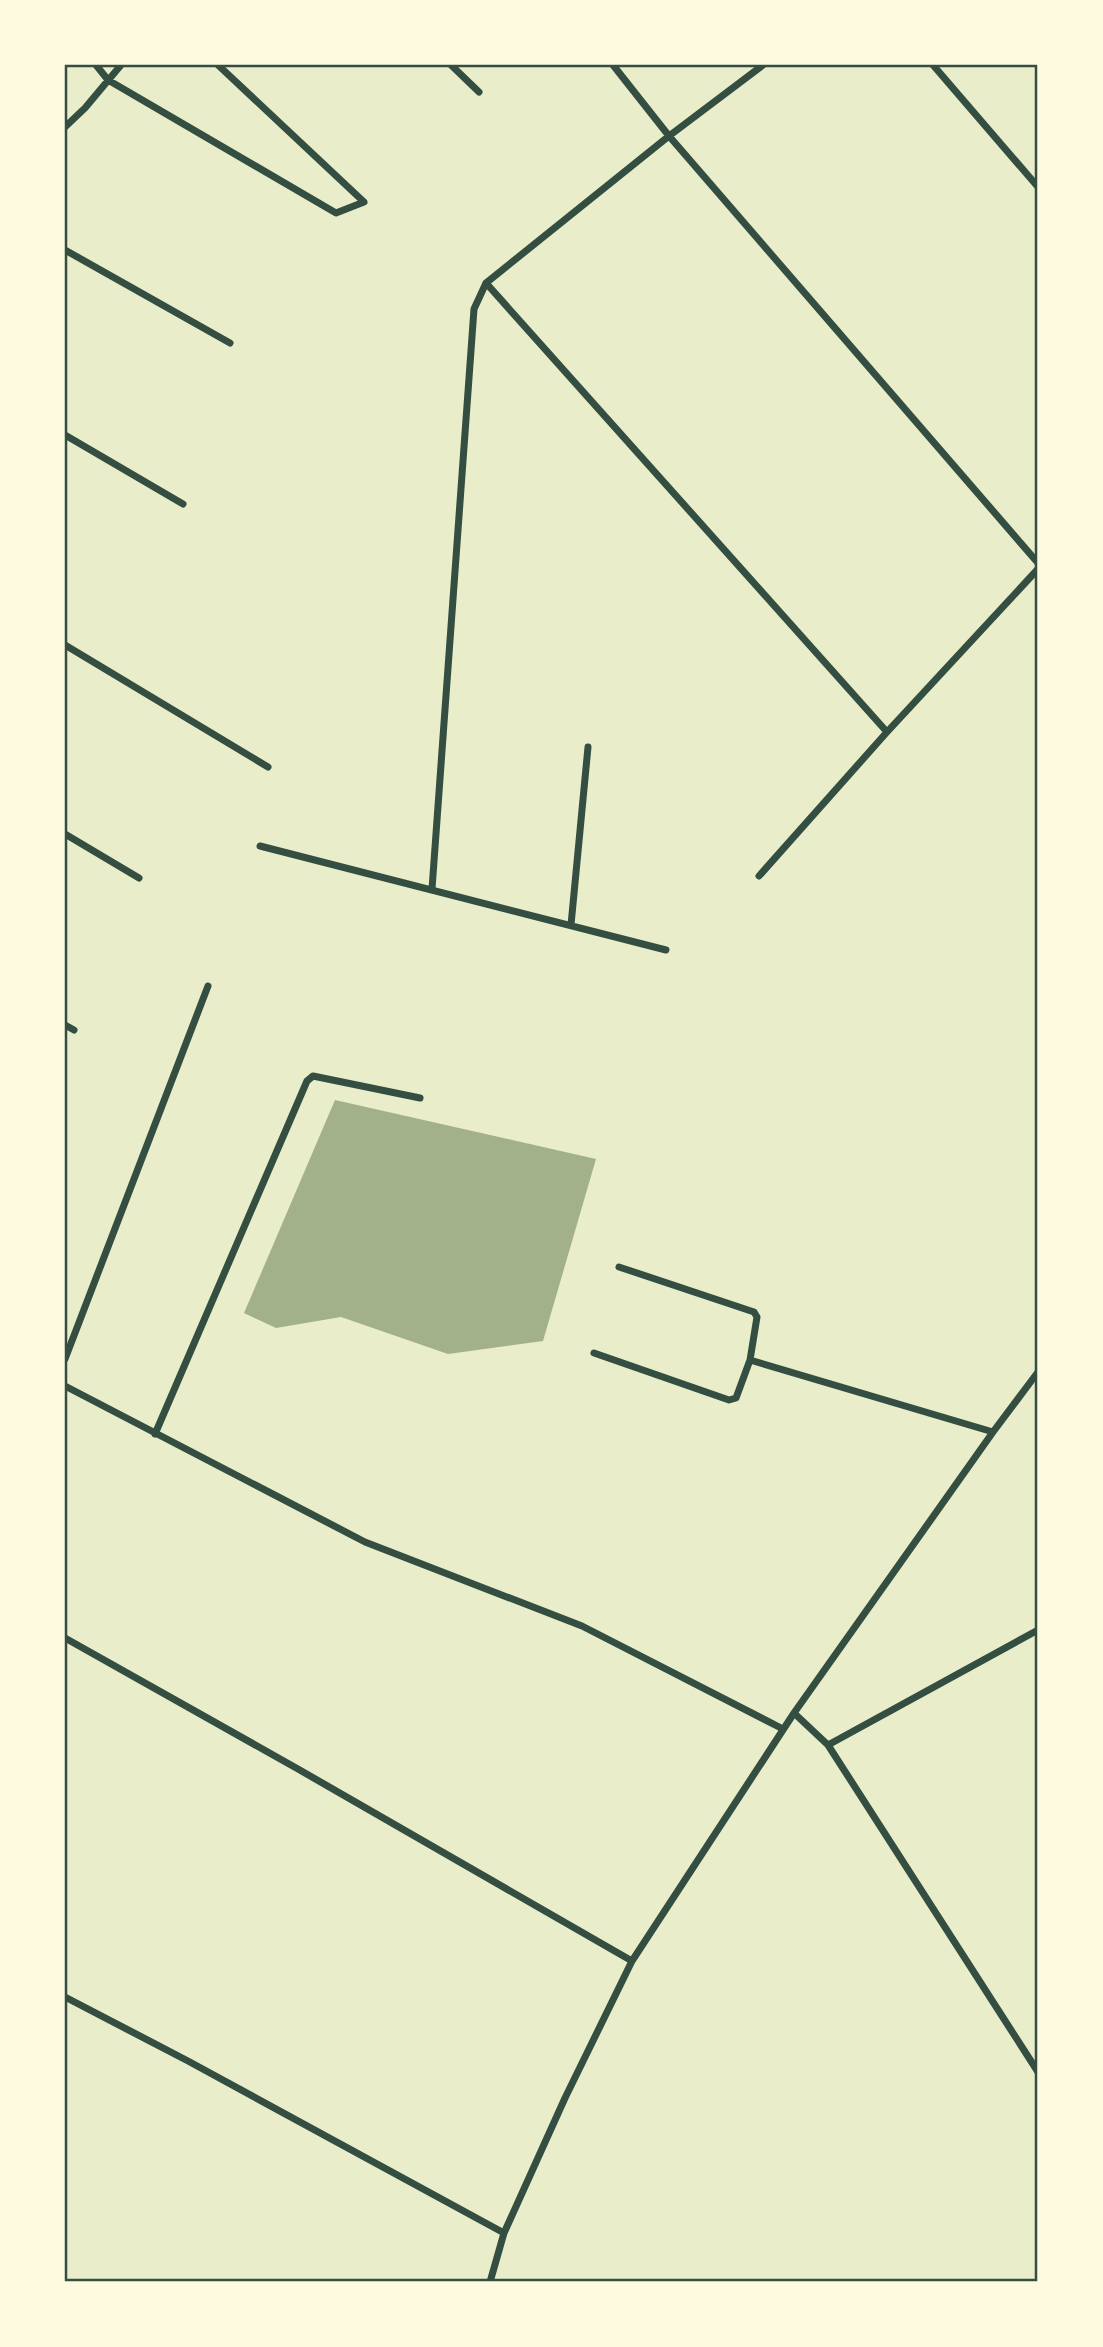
<svg xmlns="http://www.w3.org/2000/svg" width="1103" height="2347" font-family="Inter,sans-serif">
	<style>
		.water { fill: #a3b18a }
		.lines { fill: none; stroke-linecap: round; stroke-linejoin: round }
		.minor { stroke: #344e41; stroke-width: 7 }
		.neatline { fill: none; stroke: #344e41; stroke-width: 2.5 }
	</style>
	<rect width="100%" height="100%" fill="#e9edc9"/>
	<path class="water" d="M335,1100L596,1159L543,1341L448,1354L341,1317L276,1328L244,1313Z"/>
	<g class="lines">
		<path class="minor" d="M96,65L108,80L336,213L364,202L218,65
			M451,65L479,92
			M613,65L669,136L763,65
			M933,65L1038,187
			M65,127L85,108L121,65
			M65,250L230,343
			M486,283L887,732
			M65,435L183,504
			M65,645L268,767
			M65,834L139,878
			M260,846L666,950
			M759,876L887,732L1038,569
			M432,889L474,309L486,283L669,136L1038,563
			M571,925L588,747
			M65,1025L74,1030
			M619,1267L754,1312L757,1317L750,1360
			M594,1353L729,1400L736,1398L750,1360L993,1432
			M65,1359L208,986
			M65,1386L365,1542L582,1626L783,1729
			M155,1434L307,1081L313,1076L420,1098
			M1038,1630L828,1745L1038,2072
			M65,1638L298,1769L632,1961
			M794,1713L828,1745
			M65,1997L188,2061L504,2233
			M490,2282L504,2233L565,2098L632,1961L794,1713L993,1432L1038,1372"/>
	</g>
	<rect width="1103" height="2347" fill="none" stroke="#fefae0" stroke-width="133"/>
	<rect x="66" y="66" width="970" height="2214" class="neatline"/>
</svg>
